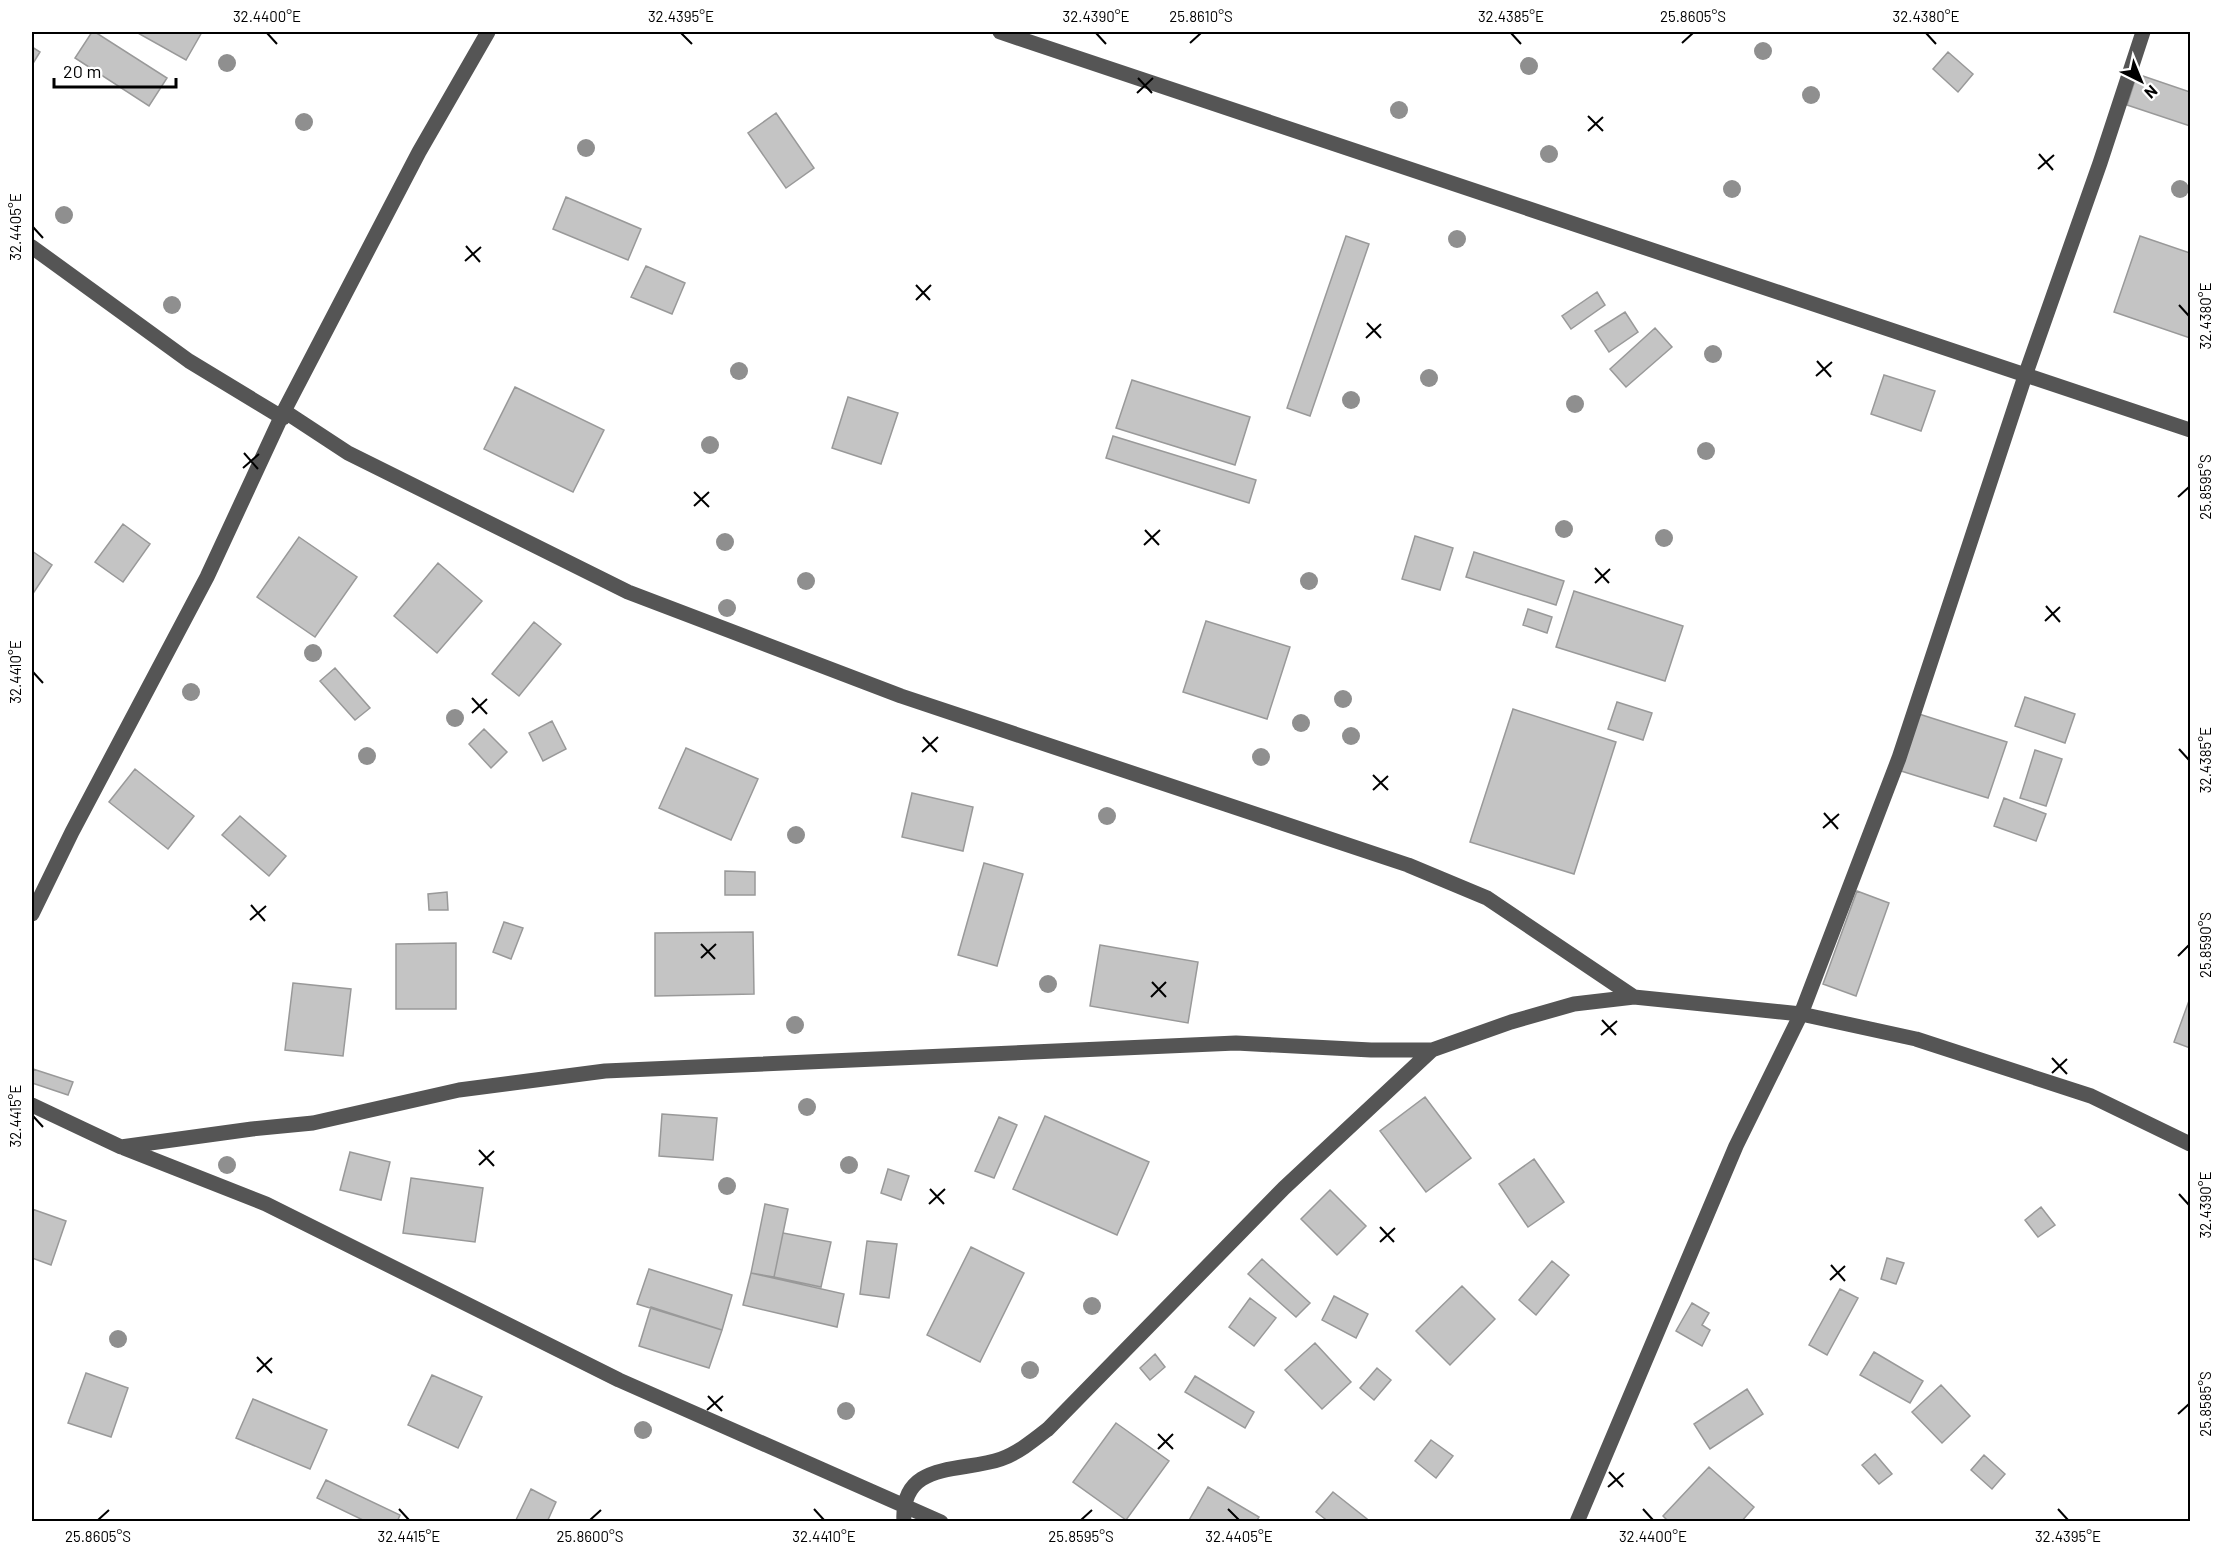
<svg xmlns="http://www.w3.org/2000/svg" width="2222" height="1553" font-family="Barlow,sans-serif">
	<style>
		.building { fill: #c4c4c4; stroke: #999; stroke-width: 1.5 }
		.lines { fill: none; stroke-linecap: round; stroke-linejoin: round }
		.minor { stroke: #555; stroke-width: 15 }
		.tree { fill: #8f8f8f }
		.ticks { fill: none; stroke: #000; stroke-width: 2 }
		.neatline { fill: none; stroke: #000; stroke-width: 2 }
		.ticks-label { font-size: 15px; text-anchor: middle; fill: #000 }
	</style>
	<rect width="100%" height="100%" fill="#fff"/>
	<path class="building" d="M92,32H95L167,78L149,106L75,58Z
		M136,32H202L186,60Z
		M32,47L40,52L32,65Z
		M1948,52L1973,74L1958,92L1933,69Z
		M2137,74L2190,92V126L2127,105Z
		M776,113L814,168L786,188L748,133Z
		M566,197L641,229L628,260L553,229Z
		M1346,236L1369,244L1310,416L1287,408Z
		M2140,236L2190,253V338L2114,312Z
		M646,266L685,283L672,314L631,297Z
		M1597,292L1605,305L1571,329L1562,316Z
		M1625,312L1638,332L1609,352L1595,331Z
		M1655,328L1672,347L1626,387L1610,369Z
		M1884,375L1935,391L1921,431L1871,414Z
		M1132,380L1250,417L1235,465L1116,428Z
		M515,387L604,430L573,492L484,449Z
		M848,397L898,413L881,464L832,448Z
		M1113,436L1256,480L1249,503L1106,458Z
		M123,524L150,544L123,582L95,562Z
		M1415,536L1453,548L1440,590L1402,579Z
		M299,537L357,577L315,637L257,597Z
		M32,551L52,565L32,595Z
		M1474,552L1564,581L1556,605L1466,577Z
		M438,563L482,601L437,653L394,616Z
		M1574,591L1683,626L1665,681L1556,647Z
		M1528,609L1552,617L1547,633L1523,625Z
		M1206,621L1290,647L1267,719L1183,692Z
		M534,622L561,644L519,696L492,674Z
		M335,668L370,708L355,720L320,681Z
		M2025,697L2075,714L2065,743L2015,726Z
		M1617,702L1652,713L1643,740L1608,729Z
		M1513,709L1616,742L1574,874L1470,842Z
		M1919,714L2007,742L1988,798L1901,771Z
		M552,721L566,749L543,761L529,733Z
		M484,729L507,752L491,768L469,744Z
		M686,748L758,779L731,840L659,808Z
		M2035,750L2062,759L2046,806L2020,798Z
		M135,769L194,816L168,849L109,802Z
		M912,793L973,807L963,851L902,837Z
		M2004,798L2046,814L2036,841L1994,826Z
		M240,816L286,856L269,876L222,835Z
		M984,863L1023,874L997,966L958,955Z
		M725,871L755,872V895H725Z
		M1857,891L1889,903L1856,996L1823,984Z
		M447,892L448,910H429L428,894Z
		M504,922L523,928L511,959L493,952Z
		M753,932L754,994L655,996V933Z
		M456,943V1009H396V944Z
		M1100,945L1198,962L1188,1023L1090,1006Z
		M293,983L351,989L343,1056L285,1050Z
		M2190,998V1048L2174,1042Z
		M33,1069L73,1082L68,1095L32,1083Z
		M1425,1097L1471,1158L1426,1192L1380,1131Z
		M662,1114L717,1118L713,1160L659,1156Z
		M1045,1116L1149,1162L1117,1235L1013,1189Z
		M999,1117L1017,1125L994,1178L975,1171Z
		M350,1152L390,1162L381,1200L340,1190Z
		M1534,1159L1564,1202L1528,1227L1499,1184Z
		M888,1169L909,1176L901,1200L881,1193Z
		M411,1178L483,1188L475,1242L403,1233Z
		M1330,1190L1366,1226L1337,1255L1301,1219Z
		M765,1204L788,1209L774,1277L751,1273Z
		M2041,1207L2055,1225L2038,1237L2025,1220Z
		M32,1209L66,1221L51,1265L32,1258Z
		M783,1233L831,1242L821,1287L774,1277Z
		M867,1241L897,1244L889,1298L860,1294Z
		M971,1247L1024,1273L980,1362L927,1335Z
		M1887,1258L1904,1263L1896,1284L1881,1279Z
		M1262,1259L1310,1303L1296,1317L1248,1274Z
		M1552,1261L1569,1275L1536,1315L1519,1300Z
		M649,1269L732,1295L722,1330L637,1304Z
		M751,1273L844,1294L837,1327L743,1305Z
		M1462,1286L1495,1319L1450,1365L1416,1331Z
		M1840,1289L1858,1298L1827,1355L1809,1345Z
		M1334,1296L1368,1314L1356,1338L1322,1320Z
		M1250,1298L1276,1318L1254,1346L1229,1327Z
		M1692,1303L1709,1313L1702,1325L1710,1330L1702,1346L1676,1331Z
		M651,1307L722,1330L709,1368L639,1346Z
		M1315,1343L1351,1382L1322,1409L1285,1370Z
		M1874,1352L1923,1381L1910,1403L1860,1375Z
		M1155,1354L1165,1367L1150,1380L1140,1368Z
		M1377,1368L1391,1380L1374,1400L1360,1388Z
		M86,1373L128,1388L111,1437L68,1423Z
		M432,1375L482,1397L458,1448L408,1425Z
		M1195,1376L1254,1412L1245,1428L1185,1392Z
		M1941,1385L1970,1416L1942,1443L1912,1412Z
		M1747,1389L1763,1414L1710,1449L1694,1424Z
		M253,1399L327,1430L310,1469L236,1438Z
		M1116,1423L1169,1461L1126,1520L1073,1482Z
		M1431,1440L1453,1456L1436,1478L1415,1461Z
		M1875,1454L1892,1474L1879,1484L1862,1465Z
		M1984,1455L2005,1474L1992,1489L1971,1470Z
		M1709,1467L1754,1507L1741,1522H1669L1663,1516Z
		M326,1480L400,1515L397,1522H367L317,1498Z
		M1208,1487L1259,1517L1256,1522H1188Z
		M531,1489L556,1502L547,1522H515Z
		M1333,1492L1367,1519L1365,1522H1329L1316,1512Z"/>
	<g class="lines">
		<path class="minor" d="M1000,32L2190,430
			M32,247L189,361L283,418
			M284,411L348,453L628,592L901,696L1408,865L1487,898L1634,997
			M32,914L72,832L207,577L284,411L419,152L488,32
			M32,1105L121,1147L252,1129L313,1123L459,1090L605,1071L1236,1043L1371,1050H1432L1511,1022L1574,1004L1634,997L1801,1014L1916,1039L2091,1096L2190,1144
			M124,1148L266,1204L619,1380L941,1522
			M904,1522C900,1460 961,1473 1001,1459C1018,1453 1034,1440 1048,1429L1284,1188L1432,1050
			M1577,1522L1736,1146L1801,1014L1899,758L2026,373L2100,163L2143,32"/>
	</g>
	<g class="tree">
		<circle cx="1763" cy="51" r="9"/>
		<circle cx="227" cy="63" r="9"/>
		<circle cx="1529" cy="66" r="9"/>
		<circle cx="1811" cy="95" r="9"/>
		<circle cx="1399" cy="110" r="9"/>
		<circle cx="304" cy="122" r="9"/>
		<circle cx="586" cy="148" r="9"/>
		<circle cx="1549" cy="154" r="9"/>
		<circle cx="1732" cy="189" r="9"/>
		<circle cx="2180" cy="189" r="9"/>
		<circle cx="64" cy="215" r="9"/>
		<circle cx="1457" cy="239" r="9"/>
		<circle cx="172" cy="305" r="9"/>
		<circle cx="1713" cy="354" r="9"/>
		<circle cx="739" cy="371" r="9"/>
		<circle cx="1429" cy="378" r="9"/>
		<circle cx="1351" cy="400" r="9"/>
		<circle cx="1575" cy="404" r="9"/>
		<circle cx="710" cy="445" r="9"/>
		<circle cx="1706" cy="451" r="9"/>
		<circle cx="1564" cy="529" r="9"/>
		<circle cx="1664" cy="538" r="9"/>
		<circle cx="725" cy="542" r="9"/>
		<circle cx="806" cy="581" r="9"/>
		<circle cx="1309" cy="581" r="9"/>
		<circle cx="727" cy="608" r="9"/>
		<circle cx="313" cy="653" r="9"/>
		<circle cx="191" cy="692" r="9"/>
		<circle cx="1343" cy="699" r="9"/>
		<circle cx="455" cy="718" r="9"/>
		<circle cx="1301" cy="723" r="9"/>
		<circle cx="1351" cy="736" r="9"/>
		<circle cx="367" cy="756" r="9"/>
		<circle cx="1261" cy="757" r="9"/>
		<circle cx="1107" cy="816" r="9"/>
		<circle cx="796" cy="835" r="9"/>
		<circle cx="1048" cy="984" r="9"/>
		<circle cx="795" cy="1025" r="9"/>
		<circle cx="807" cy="1107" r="9"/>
		<circle cx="227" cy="1165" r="9"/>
		<circle cx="849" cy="1165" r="9"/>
		<circle cx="727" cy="1186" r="9"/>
		<circle cx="1092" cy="1306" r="9"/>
		<circle cx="118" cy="1339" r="9"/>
		<circle cx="1030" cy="1370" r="9"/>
		<circle cx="846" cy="1411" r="9"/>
		<circle cx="643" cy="1430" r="9"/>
	</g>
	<path class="ticks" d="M267,33L277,44M681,33L692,44M1096,33L1106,44M1511,33L1521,44M1926,33L1936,44M1190,43L1201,33M1682,43L1693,33M1138,78L1152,93M1137,93L1153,78M1588,116L1603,131M1588,131L1603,117M2039,154L2053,170M2038,169L2054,155M33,227L43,238M466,246L480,262M465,261L481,247M916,285L930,300M916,300L931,285M2179,305L2189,316M1367,323L1381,338M1366,338L1381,324M1817,361L1831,377M1816,376L1832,362M244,453L258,469M243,468L259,454M694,492L709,507M2178,497L2189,487M694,506L709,492M1145,530L1159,545M1144,545L1160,530M1595,568L1609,583M1595,583L1610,569M2046,606L2060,622M2045,621L2060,607M33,672L43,683M472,698L487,714M472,713L487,699M923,737L937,752M2179,749L2189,760M922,752L938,737M1373,775L1388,790M1373,790L1388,776M1824,813L1838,829M1823,828L1839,814M251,905L265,921M250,920L266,906M701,944L715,959M2178,956L2189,945M701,958L716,944M1152,982L1166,997M1151,997L1166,982M1602,1020L1616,1035M1601,1035L1617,1021M2052,1058L2067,1074M2052,1073L2067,1059M33,1116L43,1127M479,1150L494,1166M479,1165L494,1151M930,1189L944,1204M2179,1194L2189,1205M929,1204L945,1189M1380,1227L1394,1242M1380,1242L1395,1228M1831,1265L1845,1281M1830,1280L1845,1266M257,1357L272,1373M257,1372L272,1358M708,1396L722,1411M707,1410L723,1396M2178,1414L2189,1404M1158,1434L1173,1449M1158,1449L1173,1434M1609,1472L1623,1487M1608,1487L1624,1473M399,1509L409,1520M814,1509L824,1520M1228,1509L1239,1520M1643,1509L1653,1520M2058,1509L2068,1520M98,1520L109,1510M590,1520L601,1510M1081,1520L1092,1510"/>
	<rect width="2222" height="1553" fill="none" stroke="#ffffff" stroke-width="66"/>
	<g transform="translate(2141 81) rotate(137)" stroke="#ffffff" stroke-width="4.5" paint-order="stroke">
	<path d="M0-4.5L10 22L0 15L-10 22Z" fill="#000000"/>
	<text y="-9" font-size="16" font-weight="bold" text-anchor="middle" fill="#000000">N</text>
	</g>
	<path d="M54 78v9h122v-9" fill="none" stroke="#000000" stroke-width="3"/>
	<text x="63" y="78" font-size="18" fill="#000000" stroke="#ffffff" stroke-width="4.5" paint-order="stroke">20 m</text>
	<rect x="33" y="33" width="2156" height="1487" class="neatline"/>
	<g class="ticks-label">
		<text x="267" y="22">32.4400°E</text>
		<text x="681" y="22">32.4395°E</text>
		<text x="1096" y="22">32.4390°E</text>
		<text x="1201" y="22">25.8610°S</text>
		<text x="1511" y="22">32.4385°E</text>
		<text x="1693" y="22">25.8605°S</text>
		<text x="1926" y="22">32.4380°E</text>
		<text transform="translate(16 227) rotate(-90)" y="5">32.4405°E</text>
		<text transform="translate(2206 316) rotate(-90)" y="5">32.4380°E</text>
		<text transform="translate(2206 487) rotate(-90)" y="5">25.8595°S</text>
		<text transform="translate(16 672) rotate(-90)" y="5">32.4410°E</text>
		<text transform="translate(2206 760) rotate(-90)" y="5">32.4385°E</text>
		<text transform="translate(2206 945) rotate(-90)" y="5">25.8590°S</text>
		<text transform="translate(16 1116) rotate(-90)" y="5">32.4415°E</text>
		<text transform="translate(2206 1205) rotate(-90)" y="5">32.4390°E</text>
		<text transform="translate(2206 1404) rotate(-90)" y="5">25.8585°S</text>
		<text x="98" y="1542">25.8605°S</text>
		<text x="409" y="1542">32.4415°E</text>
		<text x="590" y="1542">25.8600°S</text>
		<text x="824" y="1542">32.4410°E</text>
		<text x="1081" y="1542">25.8595°S</text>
		<text x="1239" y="1542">32.4405°E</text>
		<text x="1653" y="1542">32.4400°E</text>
		<text x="2068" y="1542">32.4395°E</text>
	</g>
</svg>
